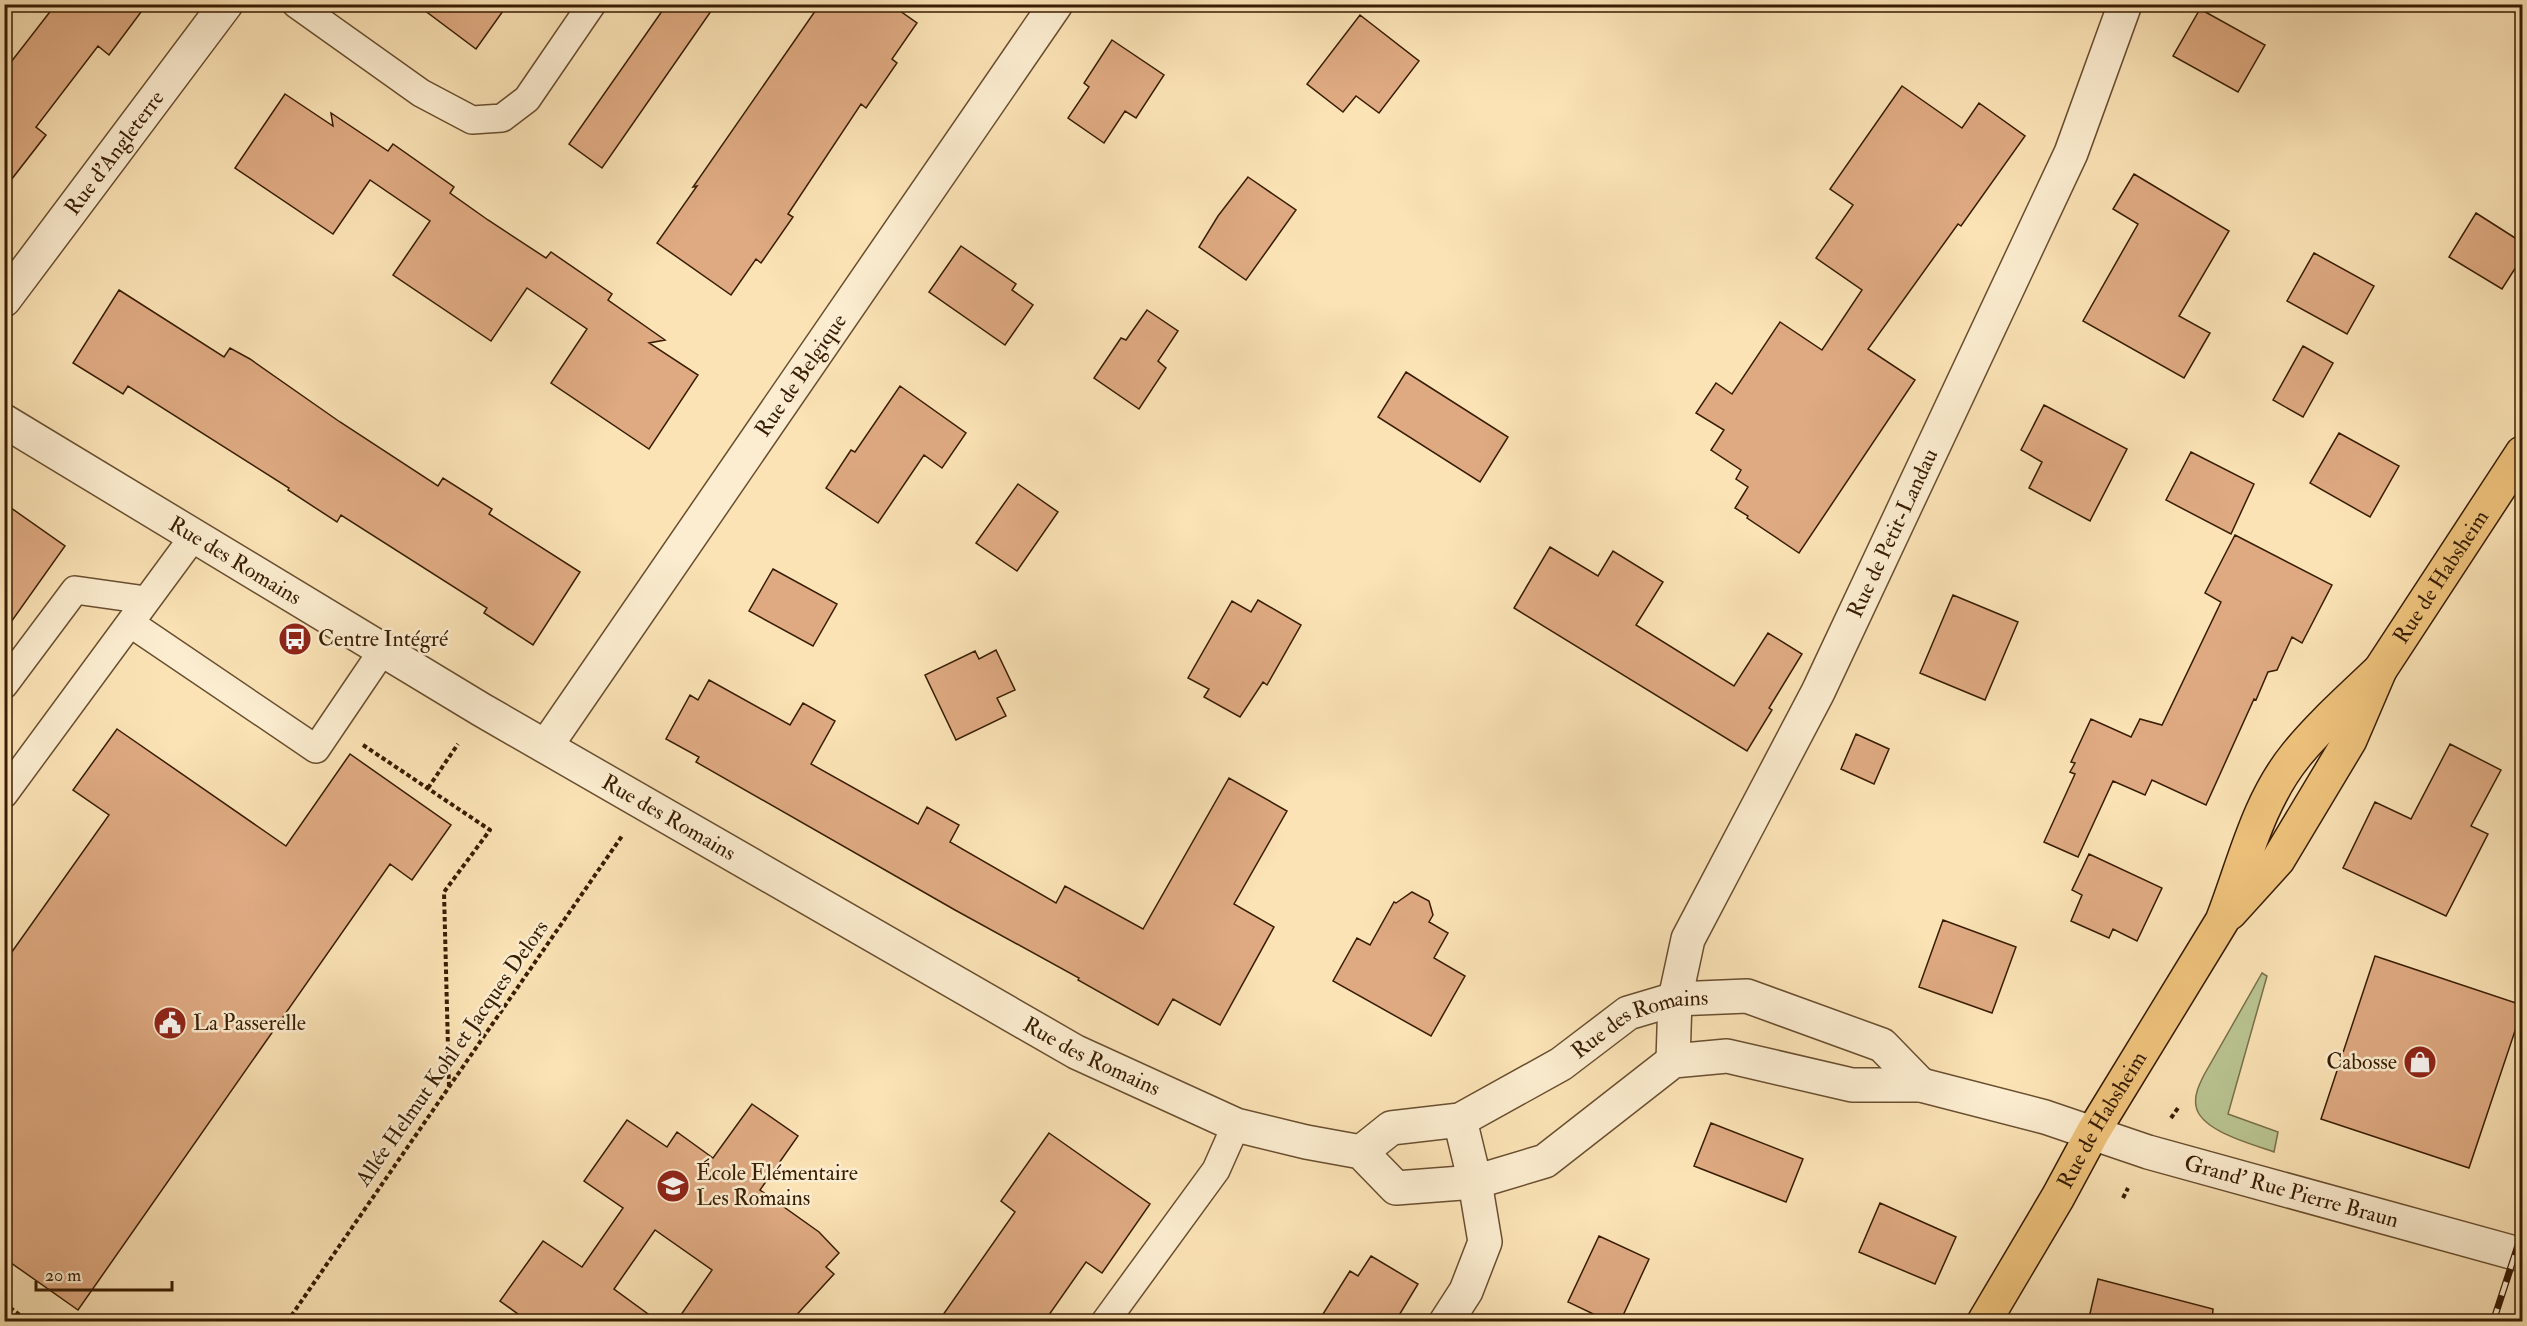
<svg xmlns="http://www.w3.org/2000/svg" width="2527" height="1326" font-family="'IM FELL Double Pica',serif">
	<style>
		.green { fill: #bac592; stroke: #79714a; stroke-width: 1.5 }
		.building { fill: #dfaa82; stroke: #381d02; stroke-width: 1.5 }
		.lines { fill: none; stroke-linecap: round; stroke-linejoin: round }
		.service-casing { stroke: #694e2f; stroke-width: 30 }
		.minor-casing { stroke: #694e2f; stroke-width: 36 }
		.primary-casing { stroke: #381d02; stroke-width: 36 }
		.path { stroke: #381d02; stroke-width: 4; stroke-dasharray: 4.5 3; stroke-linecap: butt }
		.service { stroke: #fcedd0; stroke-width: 27 }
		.minor { stroke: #fcedd0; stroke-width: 33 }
		.primary { stroke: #eec27b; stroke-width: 33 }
		.rail-casing { stroke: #381d02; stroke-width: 7 }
		.rail { stroke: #fcedd0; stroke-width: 4.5; stroke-dasharray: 14; stroke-linecap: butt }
		.labels { text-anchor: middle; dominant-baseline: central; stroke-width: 5; stroke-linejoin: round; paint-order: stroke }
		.street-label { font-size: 22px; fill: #381d02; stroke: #fcedd0 }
		.poi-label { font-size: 22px; fill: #381d02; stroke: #fcedd0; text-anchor: start }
	</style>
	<rect width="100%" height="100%" fill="#fbe3b6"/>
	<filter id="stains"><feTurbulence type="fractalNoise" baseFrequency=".00333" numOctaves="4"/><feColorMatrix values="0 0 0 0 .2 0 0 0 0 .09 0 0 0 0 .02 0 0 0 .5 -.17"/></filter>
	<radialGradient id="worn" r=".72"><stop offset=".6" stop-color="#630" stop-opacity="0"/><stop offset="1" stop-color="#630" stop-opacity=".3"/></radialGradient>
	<path class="green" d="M2262,973L2267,976L2228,1114L2278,1132L2274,1152C2252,1144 2200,1131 2196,1106C2194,1095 2199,1085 2204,1075Z"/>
	<path class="building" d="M56,4H147L109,55L98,46L36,127L46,135L4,189V71Z
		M416,4H508L476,49Z
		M667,4H716L602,168L569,144Z
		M820,4H890L917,23L892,59L897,63L866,108L861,104L788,214L793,217L761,263L756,259L731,295L657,243L697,186L693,187Z
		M2200,9L2265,45L2238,92L2173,56Z
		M1360,15L1419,61L1379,113L1356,96L1343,112L1307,84Z
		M1112,40L1164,75L1136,118L1125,111L1104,143L1068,118L1089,87L1084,83Z
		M1902,86L1962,128L1979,103L2025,136L1961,226L1958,224L1868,349L1915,380L1799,553L1747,518L1748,516L1735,508L1748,487L1736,479L1741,470L1711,450L1724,430L1696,413L1716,383L1732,394L1780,322L1822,350L1862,290L1816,258L1853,205L1830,189Z
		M285,94L333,126L331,113L388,151L393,144L454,187L450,193L488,220L546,258L551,252L612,294L608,300L665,340L649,343L698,375L649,449L551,383L587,329L527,288L491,341L393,275L430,221L370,180L333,234L235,168Z
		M2134,174L2229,231L2179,316L2210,333L2184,378L2083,321L2138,224L2113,209Z
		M1248,177L1296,210L1246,280L1199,247L1218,216Z
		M2476,213L2523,243V256L2502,289L2449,257Z
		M961,246L1016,284L1012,290L1033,305L1005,345L929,292Z
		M2314,253L2374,286L2347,334L2287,301Z
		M119,290L224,357L230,348L250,359L340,422L438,486L443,478L492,509L489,514L580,572L533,645L484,613L487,608L341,515L337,522L288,490L289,488L128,386L123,394L73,363Z
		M1147,310L1178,331L1158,361L1166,368L1139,409L1094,378L1121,338L1126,340Z
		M2303,346L2333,363L2303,417L2273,400Z
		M1406,372L1508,437L1480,482L1378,417Z
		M900,386L966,433L942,468L924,455L878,523L826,488L851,450L855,452Z
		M2044,405L2127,449L2090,521L2029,488L2042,462L2021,450Z
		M2339,433L2399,466L2370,517L2310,483Z
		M2191,452L2254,484L2231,534L2166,500Z
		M1018,484L1058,512L1017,571L976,543Z
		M4,503L65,546L4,632Z
		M2235,535L2332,585L2302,643L2292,637L2277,670L2268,672L2256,700L2254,699L2206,805L2152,780L2145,795L2113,781L2078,857L2044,842L2075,774L2070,772L2075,763L2071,762L2091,719L2131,737L2140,719L2162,725L2221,602L2205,593Z
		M1550,547L1598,576L1613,551L1663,582L1636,625L1734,686L1768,633L1802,654L1769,708L1772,710L1747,751L1514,608Z
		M773,569L837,604L813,646L749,611Z
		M1953,595L2018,622L1985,700L1920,673Z
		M1258,600L1301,625L1267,685L1263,682L1240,717L1204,697L1209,689L1188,678L1232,601L1251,612Z
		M996,650L1015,690L997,698L1006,716L956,740L925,675L975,651L979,659Z
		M709,680L790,725L803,703L835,721L811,764L918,824L927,807L959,825L950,842L1056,903L1065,886L1143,929L1229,778L1287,811L1234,904L1274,927L1220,1025L1173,999L1158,1025L1078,980L1079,978L955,910L696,762L699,757L666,739L690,695L698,700Z
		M117,729L286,846L350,754L451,825L412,880L390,864L78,1310L4,1258V963L109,815L73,790Z
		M1856,734L1889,749L1874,784L1841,769Z
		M2450,744L2501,770L2471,826L2488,834L2446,916L2343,868L2375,802L2411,819Z
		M2089,854L2162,888L2137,941L2113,929L2109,938L2071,921L2082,895L2072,890Z
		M1412,892L1429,901L1433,915L1429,922L1448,933L1434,958L1465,976L1431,1036L1333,981L1357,938L1370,945L1394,902L1396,903Z
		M1943,920L2016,947L1992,1013L1919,987Z
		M2375,956L2519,1004V1019L2469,1168L2321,1119Z
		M752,1104L798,1136L760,1190L819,1232L839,1253L826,1267L834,1274L790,1322H676L712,1270L655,1230L614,1289L659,1322H529L500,1301L543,1241L582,1267L623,1208L584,1181L627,1120L667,1147L677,1132L713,1158Z
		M1711,1123L1803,1159L1786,1202L1694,1166Z
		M1049,1133L1150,1204L1102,1273L1086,1262L1044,1322H938L1015,1212L1001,1201Z
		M1880,1203L1956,1237L1935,1284L1859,1252Z
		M1599,1236L1649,1259L1620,1322H1610L1568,1302Z
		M1371,1256L1418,1284L1395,1322H1318L1350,1271L1358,1276Z
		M2098,1279L2213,1309L2212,1322H2088Z"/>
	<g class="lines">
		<defs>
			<path id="service" d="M296,4L421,93L472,120L502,118L527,99L592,4
				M130,623L316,749L383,650
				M4,685L75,590L146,600
				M4,794L194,536
				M1105,1322L1216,1170L1236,1125"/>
			<g id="minor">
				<path id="s1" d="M4,300L226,4"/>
				<path id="s2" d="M4,421L482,710L1076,1052L1236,1125L1306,1142L1361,1152L1396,1188L1475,1182L1545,1161L1673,1061L1727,1056L1852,1085H1921L2045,1117L2148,1152L2522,1255"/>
				<path id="s3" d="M546,746L1056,4"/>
				<path id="s4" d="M1673,1061L1675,999L1688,939L1818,692L2071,153L2125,4"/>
				<path id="s5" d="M1361,1152L1391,1128L1460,1120L1561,1064L1628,1013L1675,999L1747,996L1882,1045L1921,1085"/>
				<path d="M1446,1322L1466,1291L1485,1242L1475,1182L1460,1120"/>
			</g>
			<g id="primary">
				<path id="s6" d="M2230,913L2278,860L2350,740L2380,670L2522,453"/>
				<path id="s7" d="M1984,1322L2058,1197L2093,1132L2222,921C2244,865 2257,803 2296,755C2321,724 2352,697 2380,670"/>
			</g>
		</defs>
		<use href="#service" class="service-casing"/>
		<use href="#minor" class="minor-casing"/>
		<use href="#primary" class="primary-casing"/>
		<path class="path" d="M363,745L490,830L444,892L449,1087
			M428,788L458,744
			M2171,1118L2178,1108
			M2123,1198L2128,1188
			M4,1303L29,1322
			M287,1322L622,836"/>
		<use href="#service" class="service"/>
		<use href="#minor" class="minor"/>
		<use href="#primary" class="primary"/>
		<defs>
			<path id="rail" d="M2493,1322L2522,1233
				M2520,1322L2522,1313"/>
		</defs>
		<use href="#rail" class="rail-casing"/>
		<use href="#rail" class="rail"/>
	</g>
	<defs>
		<symbol id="bus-disc" viewBox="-11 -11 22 22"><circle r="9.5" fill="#8f2418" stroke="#fcedd0"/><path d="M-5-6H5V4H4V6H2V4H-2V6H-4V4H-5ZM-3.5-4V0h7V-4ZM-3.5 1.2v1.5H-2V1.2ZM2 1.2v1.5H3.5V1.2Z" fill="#fff"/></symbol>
		<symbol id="civic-disc" viewBox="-11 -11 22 22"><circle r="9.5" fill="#8f2418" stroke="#fcedd0"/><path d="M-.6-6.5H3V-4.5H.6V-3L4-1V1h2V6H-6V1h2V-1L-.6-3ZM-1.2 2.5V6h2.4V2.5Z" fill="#fff"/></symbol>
		<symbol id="shop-disc" viewBox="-11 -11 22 22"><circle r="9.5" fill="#8f2418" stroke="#fcedd0"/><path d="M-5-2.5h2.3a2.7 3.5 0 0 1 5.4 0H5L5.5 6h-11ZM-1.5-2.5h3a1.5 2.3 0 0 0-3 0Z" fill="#fff"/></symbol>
		<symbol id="school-disc" viewBox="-11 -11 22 22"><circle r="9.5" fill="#8f2418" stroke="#fcedd0"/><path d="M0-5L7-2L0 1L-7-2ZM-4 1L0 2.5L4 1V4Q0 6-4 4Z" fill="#fff"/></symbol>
	</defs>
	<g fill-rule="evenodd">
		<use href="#bus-disc" x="276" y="620" width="38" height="38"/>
		<use href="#civic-disc" x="151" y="1004" width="38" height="38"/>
		<use href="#shop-disc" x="2401" y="1043" width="38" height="38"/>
		<use href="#school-disc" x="654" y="1167" width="38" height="38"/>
	</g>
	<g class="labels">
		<g class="street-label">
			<text stroke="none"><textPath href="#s1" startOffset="184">Rue d'Angleterre</textPath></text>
			<text stroke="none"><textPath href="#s3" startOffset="450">Rue de Belgique</textPath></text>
			<text stroke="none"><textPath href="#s4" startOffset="578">Rue de Petit-Landau</textPath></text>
			<text stroke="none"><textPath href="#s2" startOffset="270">Rue des Romains</textPath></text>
			<text stroke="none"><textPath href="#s6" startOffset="399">Rue de Habsheim</textPath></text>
			<text stroke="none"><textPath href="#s2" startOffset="774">Rue des Romains</textPath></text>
			<text stroke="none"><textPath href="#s5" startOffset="315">Rue des Romains</textPath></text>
			<text transform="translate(452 1053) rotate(-55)">Allée Helmut Kohl et Jacques Delors</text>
			<text stroke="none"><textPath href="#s2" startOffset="1260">Rue des Romains</textPath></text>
			<text stroke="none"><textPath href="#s7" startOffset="234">Rue de Habsheim</textPath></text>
			<text stroke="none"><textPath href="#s2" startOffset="2550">Grand' Rue Pierre Braun</textPath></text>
		</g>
		<g class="poi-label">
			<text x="318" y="639">Centre Intégré</text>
			<text x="193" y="1023">La Passerelle</text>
			<text x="2397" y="1062" text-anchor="end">Cabosse</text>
			<text x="696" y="1173">École Elémentaire<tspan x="696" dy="25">Les Romains</tspan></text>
		</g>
	</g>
	<rect width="2527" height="1326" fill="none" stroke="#fbe3b6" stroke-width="24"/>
	<rect x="6" y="6" width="2515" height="1314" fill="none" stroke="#381d02" stroke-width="3"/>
	<rect x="12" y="12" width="2503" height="1302" fill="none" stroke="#381d02" stroke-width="1.5"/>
	<path d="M36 1281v9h136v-9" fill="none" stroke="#381d02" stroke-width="3"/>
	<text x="45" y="1281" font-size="18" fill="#381d02" stroke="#fcedd0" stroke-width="4.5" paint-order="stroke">20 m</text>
	<rect width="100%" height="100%" filter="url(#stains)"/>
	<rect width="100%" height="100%" fill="url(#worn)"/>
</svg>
